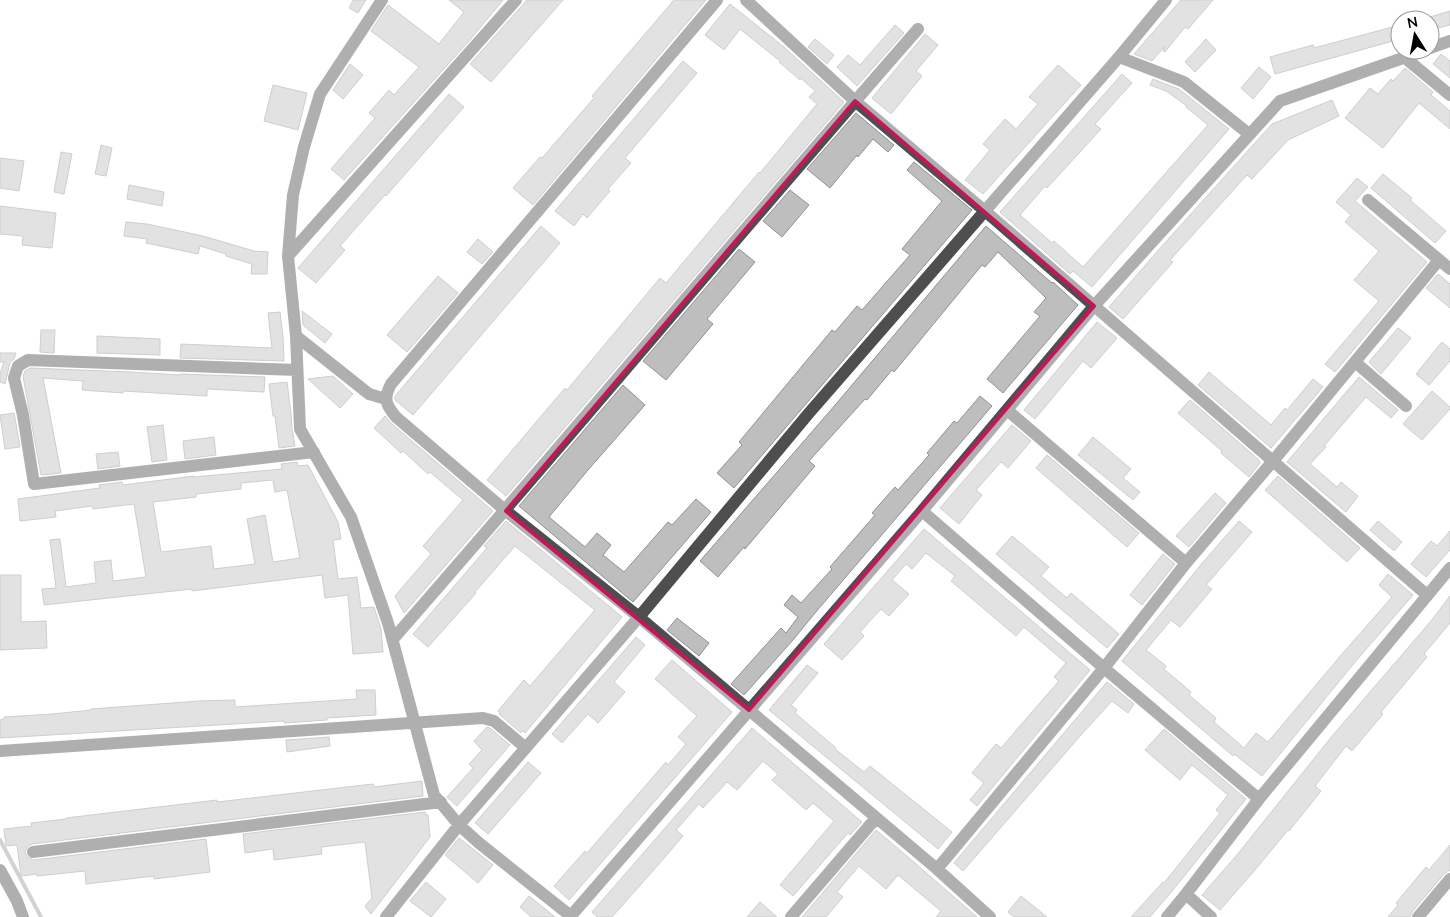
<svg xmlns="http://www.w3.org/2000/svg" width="1450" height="917" font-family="'Nunito Sans',sans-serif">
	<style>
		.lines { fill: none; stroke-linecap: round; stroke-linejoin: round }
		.stream { stroke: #9c9c9c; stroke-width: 4 }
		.building { fill: #bebebe; stroke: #929292; fill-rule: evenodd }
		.minor { stroke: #4e4e4e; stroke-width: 12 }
		.marked { fill: none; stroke: #c2185b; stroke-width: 4; stroke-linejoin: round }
	</style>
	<rect width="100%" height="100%" fill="#fff"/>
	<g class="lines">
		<path class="stream" d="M0,840L41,917"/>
	</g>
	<path class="building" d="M353,0H366L358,13L349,8Z
		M449,0H503L469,41L344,180L331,169L375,118L369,113L389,90L394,95L419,67L371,31L388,5L439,44L464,12Z
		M527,0H563L491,82L470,64Z
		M674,0H706L533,205L513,188L540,157L542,158L594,98L592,96Z
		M1181,0H1213L1188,29L1185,27L1165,52L1163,51L1165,46L1152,61L1134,54Z
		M730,4L784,47L844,102L506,496L487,480L565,388L567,390L660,278L666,283L759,172L760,173L817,104L809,97L815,91L801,78L800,80L779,62L780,61L740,29L724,50L705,35Z
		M1450,11V25L1430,30V17Z
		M895,25L904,33L857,86L837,67L848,55L860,65Z
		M1400,25V39L1275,74L1270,57L1313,45L1314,48Z
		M925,34L938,45L916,71L922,76L891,114L872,98Z
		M815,39L834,55L827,64L808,47Z
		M1206,39L1216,50L1195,72L1185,62Z
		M1441,54L1450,61V78L1433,64Z
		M683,61L697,73L625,158L631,163L608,189L610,191L587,218L583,214L574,226L555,211Z
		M350,64L363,75L343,99L333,90Z
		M1058,65L1081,85L983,194L965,180L990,150L983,144L1005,119L1016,129L1038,104L1029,97Z
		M1259,67L1271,77L1253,99L1241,88Z
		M1405,68L1433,92L1431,95L1450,111V129L1419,103L1383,148L1345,118L1370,88L1378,94L1391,79L1393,81Z
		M1122,74L1132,83L1095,124L1101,129L1047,188L1045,186L1020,215L1052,243L1054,241L1083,267L1208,125L1186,107L1187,106L1166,91L1150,85L1153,79L1179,89L1229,129L1092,287L1073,271L1070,274L1000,212Z
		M273,85L307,93L298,130L264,121Z
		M449,94L464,107L386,196L385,195L340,246L345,250L316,283L298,268Z
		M1332,100L1339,116L1288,140L1252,179L1247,175L1170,260L1173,262L1123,319L1109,307L1162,246L1272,124Z
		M856,113L894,145L888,152L873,139L858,157L857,155L830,188L807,169Z
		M101,145L112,148L106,176L95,174Z
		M61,152L72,154L64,194L54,192Z
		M0,158L24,161L19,191L0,188Z
		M914,162L972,210L734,488L717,473L742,445L739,442L832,330L835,332L857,306L862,310L910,255L902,249L942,201L907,170Z
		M1383,174L1412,198L1410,200L1446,231L1435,243L1371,188Z
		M1357,178L1368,187L1355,201L1427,262L1335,372L1325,364L1379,301L1354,280L1379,251L1345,222L1351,215L1336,202Z
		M129,185L164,192L162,206L127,199Z
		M790,190L809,205L782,237L763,221Z
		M0,206L56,213L52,248L22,245L23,236L0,234Z
		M126,222L147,224L203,236L254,251L268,252L267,274H251L252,264L226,256V254L200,246L198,254L146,243L147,239L124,236Z
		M541,226L560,243L413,415L395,400V396Z
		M986,226L1052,283L1053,282L1078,305L1003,393L987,379L1040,316L1034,312L1046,298L998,252L985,267L982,265L894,372L892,370L867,400L865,399L809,461L815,466L745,549L744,547L718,577L700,561L836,404Z
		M478,239L493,252L482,264L467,252Z
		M739,249L755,262L707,319L713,324L666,380L643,361Z
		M1438,274L1450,284V308L1426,288Z
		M438,276L458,293L407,352L387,335Z
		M302,311L332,334L325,343L303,325Z
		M280,312L283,337L284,361L180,358L181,344L272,348L268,313Z
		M1097,322L1117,338L1091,368L1083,361L1035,419L1024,410Z
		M1398,328L1411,338L1381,374L1369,362Z
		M41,330H55L54,353L40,352Z
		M97,336L160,339V355L97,353Z
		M1442,342L1450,349V361L1429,385L1416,374Z
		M0,353H16L14,359L10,363L5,384L0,382V374L4,362H0Z
		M30,368L131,372L180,375V374L265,377L264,392L207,389V396L123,391V393L82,390L83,381L43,378L61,473L41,475L23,376L25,371Z
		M1209,372L1271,425L1285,408L1287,410L1313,379L1323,387L1271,448L1198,385Z
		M333,376L353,394L340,408L308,379Z
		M1359,377L1398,410L1391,418L1366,397L1324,446L1326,447L1310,464L1337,487L1341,482L1358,496L1346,512L1287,462Z
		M287,382L291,413L292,429L295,446L279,448L275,416H273L269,384Z
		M623,385L645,405L588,470L549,517L585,547L597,533L611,545L603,555L624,572L668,522L672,525L696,499L711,512L633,602L519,506Z
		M1432,391L1450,407V409L1422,440L1403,424Z
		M980,396L992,406L815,613L793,640L744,695L731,684L781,628L786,633L798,617L784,605L792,595L801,603L832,569L830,567L875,515L872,513L895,487L898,490L929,455L927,453L954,421L957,423Z
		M1190,400L1259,460L1260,463L1249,477L1221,453L1222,451L1178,413Z
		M14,413L20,447L5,449L0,415Z
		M385,416L391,423L493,511L404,613L395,596L431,554L423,546L463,500L430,472L428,474L403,451L401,453L374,428Z
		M163,425L167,460L152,462L147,427Z
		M1012,425L1031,441L1008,468L1001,462L976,490L982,495L959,524L940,508Z
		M214,437L216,455L185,459L183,441Z
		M1093,437L1131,469L1123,478L1140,492L1133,500L1078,455Z
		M118,452L120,466L98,469L96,454Z
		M1047,455L1139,533L1127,547L1036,468Z
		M297,462L298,466L308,465L338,522L341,539L333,540L338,579L357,577L361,608L374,607L381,629L383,652L353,654L348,595L325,598L322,575L192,591V589L44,605L42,589L56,588L50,540L60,539L66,587L96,583L94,562L111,560L113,581L146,577L134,504L93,509L92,506L55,511L56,517L20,521L18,499L100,488L99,485L122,482L123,485L194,476V477L282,469L281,464ZM273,480L275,492L287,490L300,558L273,562L265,515L247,519L255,564L214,569L211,546L161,552L153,502L196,497V494L241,489V483Z
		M1278,476L1360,548L1347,562L1265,490Z
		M1215,493L1226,503L1189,547L1176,536Z
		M506,521L622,617L525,733L523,731L521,733L499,714L500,712L498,711L524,680L530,686L595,610L515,546L475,592L476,593L428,647L413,634L487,548L484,546Z
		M1239,521L1252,532L1206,585L1212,589L1180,627L1171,620L1146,650L1166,666L1164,669L1191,692L1189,695L1216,718L1214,722L1244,748L1256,733L1268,742L1342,654L1392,597L1379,585L1388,574L1413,595L1355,662L1262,776L1234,754L1233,756L1122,661L1204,561Z
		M1378,521L1402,542L1394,551L1370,530Z
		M924,529L1090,670L977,806L970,800L984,783L972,773L996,744L1001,748L1038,705L1059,681L1054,677L1066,663L1024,627L1016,636L951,581L955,576L926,553L912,569L906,564L892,580L909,594L889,616L881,609L860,632L864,636L842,660L824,644Z
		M1450,531V550L1426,577L1411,564L1431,541L1437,546Z
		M1012,536L1049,567L1041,576L1067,598L1071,593L1119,634L1107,648L996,554Z
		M1163,554L1175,564L1142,605L1130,595Z
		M0,575H21V622L46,621L47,648L0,650Z
		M1450,596V623L1424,654L1427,657L1381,712L1383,714L1352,751L1346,746L1315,786L1321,791L1289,831L1288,830L1255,870L1220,910L1202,895L1236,856L1333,735L1431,621Z
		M677,618L709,643L699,656L667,630Z
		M636,637L645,645L614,682L625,692L598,723L588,714L562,743L552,734Z
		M672,660L732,712L569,900L554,886L585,851L587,853L666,762L668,765L686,744L678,737L697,716L655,679Z
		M807,665L818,673L791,705L797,710L795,713L836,748L835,749L864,772L870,766L952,832L938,849L769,710Z
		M1107,682L1134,704L1128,713L1112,701L1081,735L963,871L954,863Z
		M356,690H375L376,715L327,718V720L284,723V721L0,738V720L4,719V717L53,714L91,710V709L199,701L235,700V707L357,699Z
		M487,727L490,728L510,745L457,806L447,797L473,768L469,764L482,750L474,741Z
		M752,728L862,822L850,835L848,833L793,896L780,885L834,821L813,803L806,810L772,780L778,774L763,761L737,790L727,782L703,808L699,804L676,830L683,836L659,864L612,917H597L592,912Z
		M1164,729L1246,799L1173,890L1150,917H1131L1163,882L1164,883L1220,813L1216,810L1228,795L1192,765L1180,780L1145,750Z
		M329,737L330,746L287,752L286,740Z
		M528,762L541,773L488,834L475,823Z
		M422,781L423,796L32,844L28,846L25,852L27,857L34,860L206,839L210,872L154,879V876L86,884L85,871L37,876V874L21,876L17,845L6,846L4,829L32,826L31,823L66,819V818L217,800V802L373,784L374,787Z
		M425,812L426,815H428L430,837L371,914L365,906L372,898L365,842L321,847L322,854L274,860L273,849L245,853L243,834Z
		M876,830L908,857L977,917H936L941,911L898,875L886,889L859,866L837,892L843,897L826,917H802Z
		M459,838L493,865L478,883L445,855Z
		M1450,845V870L1444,874L1412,912L1410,917H1388L1398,905L1396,903L1426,867L1429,870Z
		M426,882L446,899L431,917L410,901Z
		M529,896L555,917H531L520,907Z
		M1021,896L1047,917H1014L1008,912Z
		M760,902L777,917H747Z"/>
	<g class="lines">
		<path class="minor" d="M382,0L320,94L304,147L293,195L288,256L296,336L300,429L351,517L388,623L434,795L459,825L479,843L572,917
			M717,0L391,384C383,399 386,405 396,417L506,511L639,617L937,869L990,917
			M746,0L855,101L985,211L1427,595
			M1430,48L1450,41
			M1119,57L1184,82L1249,134
			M1404,57L1450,95
			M1368,200L1450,269
			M288,256L516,0
			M296,336L369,394L386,399
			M1355,362L1406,406
			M297,370L28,360L18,366L14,378L23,415L34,484L314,452
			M1007,410L1186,563
			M922,511L1104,668L1259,799
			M393,639C570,437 741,231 918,29
			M0,751L483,718L494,721L526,748
			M33,852L441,802
			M937,869L1104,668L1186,563L1273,461L1439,260
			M0,870L17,901L23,917
			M1186,894L1211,917
			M386,917L459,825L639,617L809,413L1119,57L1166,0
			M570,917L922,511L1094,306L1280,101L1426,50
			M791,917L876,818
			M1167,917L1186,894L1259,799L1450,568
			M1418,917L1450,879"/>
	</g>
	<path d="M0 0H1450V917H0ZM855,101L1094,306L749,710L506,511Z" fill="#fff" fill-opacity=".55" fill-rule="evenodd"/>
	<path class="marked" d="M855,101L1094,306L749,710L506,511Z"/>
	<g transform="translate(1415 35) rotate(349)"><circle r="24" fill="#ffffff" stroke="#999999"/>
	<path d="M0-4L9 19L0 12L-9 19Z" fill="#000000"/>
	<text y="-8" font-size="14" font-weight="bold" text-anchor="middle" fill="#000000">N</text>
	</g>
</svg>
